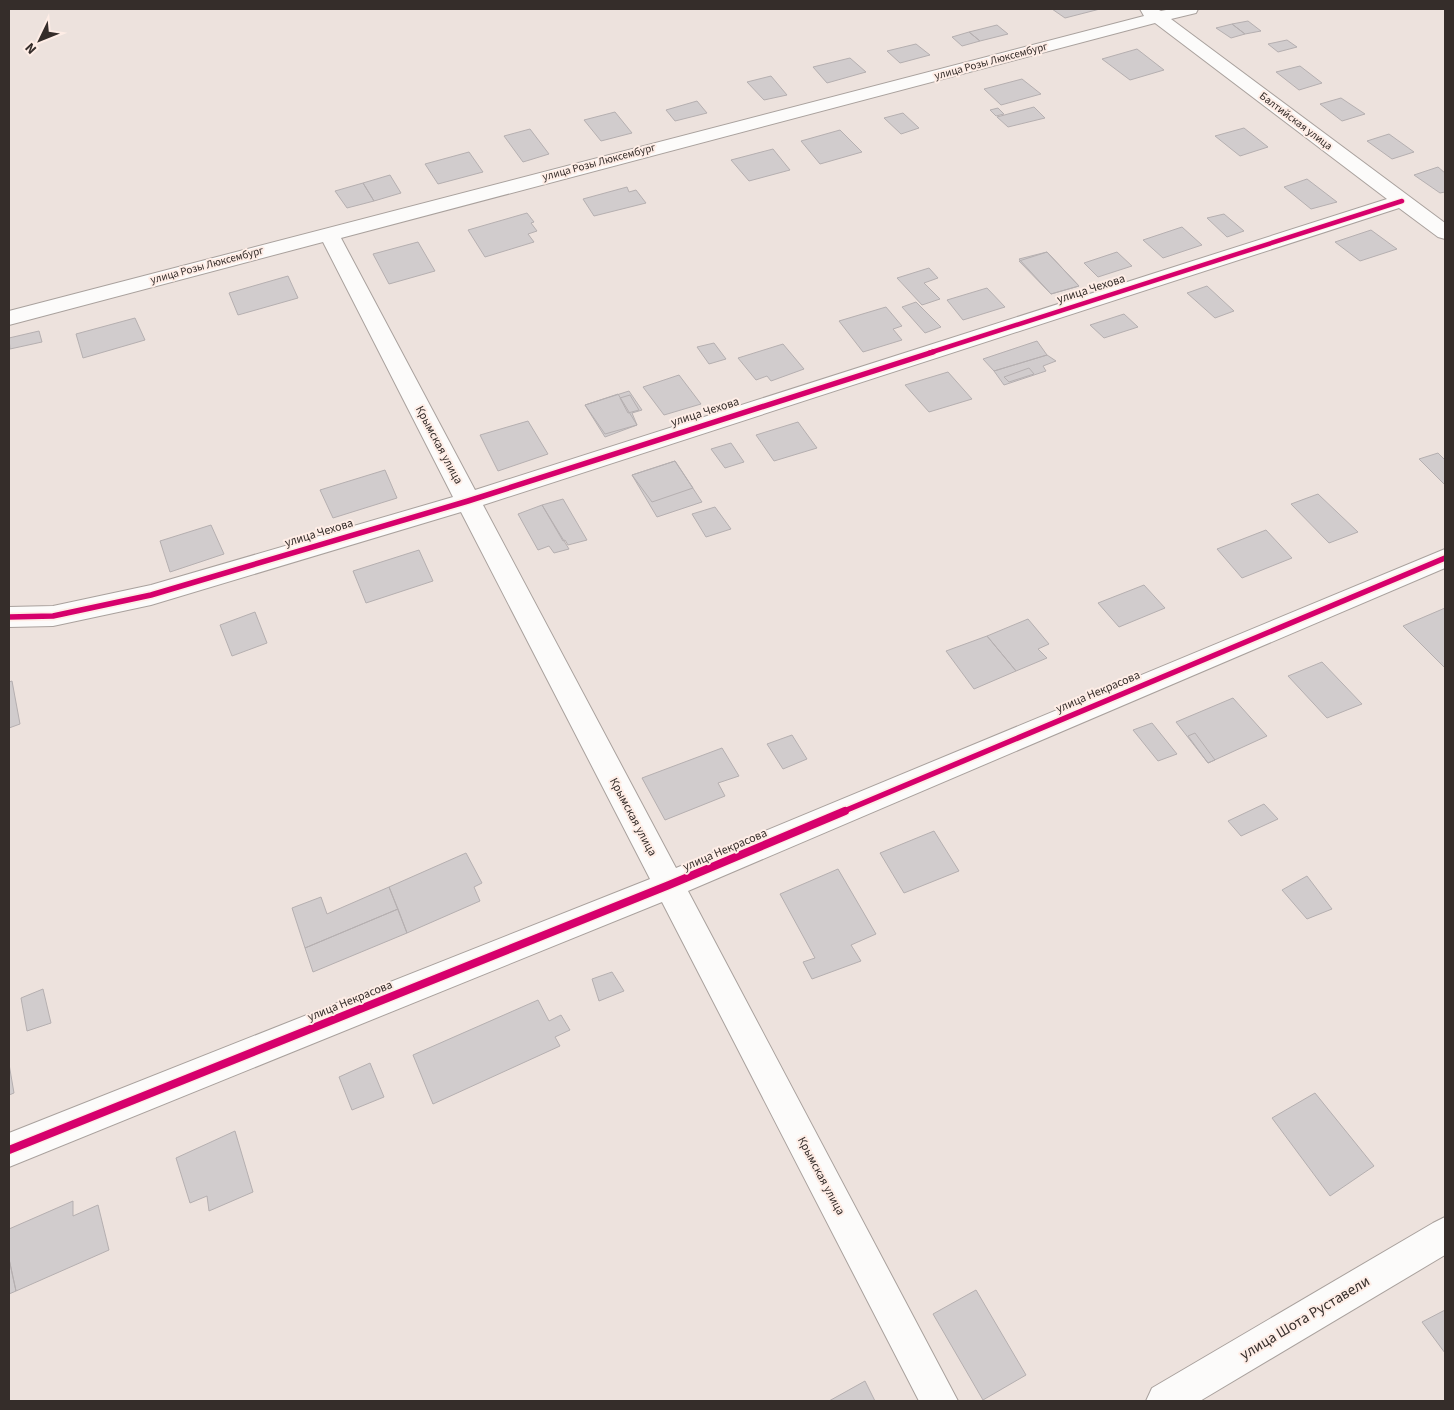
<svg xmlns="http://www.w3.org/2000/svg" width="1454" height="1410" font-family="'Source Sans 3',sans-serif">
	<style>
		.building { fill: #d1cccd; stroke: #b5afb0 }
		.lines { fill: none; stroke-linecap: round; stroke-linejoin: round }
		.street-casing { stroke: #a9a19d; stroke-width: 2 }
		.street { fill: #fcfbfa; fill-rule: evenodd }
		.cycleway-far2-casing { stroke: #feede6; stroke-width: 7 }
		.cycleway-far1-casing { stroke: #feede6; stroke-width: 9 }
		.cycleway-casing { stroke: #feede6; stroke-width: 11 }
		.cycleway-far2 { stroke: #d6006c; stroke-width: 4.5 }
		.cycleway-far1 { stroke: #d6006c; stroke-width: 5.5 }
		.cycleway { stroke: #d6006c; stroke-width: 8 }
		.labels { text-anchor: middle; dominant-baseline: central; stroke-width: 4; stroke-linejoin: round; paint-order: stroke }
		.far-street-label { font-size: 11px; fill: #352d2a; stroke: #feede6 }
		.street-label { font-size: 12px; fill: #352d2a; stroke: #feede6 }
		.near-street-label { font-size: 15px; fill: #352d2a; stroke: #feede6 }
	</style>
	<rect width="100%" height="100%" fill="#ede2dd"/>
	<path class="building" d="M1052,9H1100L1065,18Z
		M1248,21L1261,31L1245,34L1232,24Z
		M1232,24L1245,34L1231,38L1216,28Z
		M997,25L1008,34L980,41L969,32Z
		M969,32L980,41L962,46L952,37Z
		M1287,40L1297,47L1278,52L1268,44Z
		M916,44L930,55L900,63L887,51Z
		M1137,49L1164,70L1130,80L1102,59Z
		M850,58L866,72L827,83L813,67Z
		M1300,66L1322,83L1299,90L1276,72Z
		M771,76L787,95L764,100L747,82Z
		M1022,79L1041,94L1001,105L984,89Z
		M1341,98L1365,114L1342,121L1320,104Z
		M697,101L707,113L675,121L666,110Z
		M1034,107L1045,118L1008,127L997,117Z
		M998,108L1004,114L996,116L990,110Z
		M615,112L632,133L601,141L584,120Z
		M903,113L919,128L901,134L884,118Z
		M1244,128L1268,147L1240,156L1215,136Z
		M530,129L549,154L523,162L504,136Z
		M840,130L862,152L820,164L801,141Z
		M1389,134L1414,152L1392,159L1367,141Z
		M773,149L790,170L749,181L731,160Z
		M469,152L483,172L438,184L425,164Z
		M1438,167L1445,173V192L1440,193L1414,175Z
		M390,175L401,193L374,201L363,183Z
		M1307,179L1337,202L1311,209L1284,187Z
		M363,183L374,201L347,208L335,191Z
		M627,187L629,192L636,190L646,203L594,216L583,199Z
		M527,213L534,222L531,223L537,231L528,234L534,242L485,257L468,230Z
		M1224,214L1244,231L1227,237L1207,218Z
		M1182,227L1202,245L1163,258L1143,240Z
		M1371,230L1397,249L1360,261L1335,242Z
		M418,242L435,271L389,284L373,254Z
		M1047,252L1079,286L1051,294L1019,261Z
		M1047,252L1079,286L1051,294L1019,259Z
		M1117,252L1132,266L1098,277L1084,263Z
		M929,268L938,278L924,283L940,299L922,305L897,278Z
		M288,276L298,298L238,315L229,293Z
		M1207,286L1234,311L1215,318L1187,293Z
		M987,288L1005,307L963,320L947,300Z
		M916,302L941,327L925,333L902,307Z
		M886,307L902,326L893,329L902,340L863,352L839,321Z
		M1124,314L1138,327L1104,338L1090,325Z
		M135,318L145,340L83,358L76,334Z
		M39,331L42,342L10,349L9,338Z
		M1037,341L1047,355L994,371L983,359Z
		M714,343L726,359L709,364L697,347Z
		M783,344L804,369L771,381L767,376L756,380L738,358Z
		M1047,355L1056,361L1043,366L1046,371L1004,385L994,371Z
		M1029,368L1034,374L1009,382L1004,377Z
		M948,372L972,399L929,412L905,385Z
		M679,375L701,404L664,415L643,387Z
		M629,391L642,410L632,413L637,425L605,437L585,405Z
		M618,394L637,425L605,434L585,405Z
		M630,395L639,410L628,413L620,398Z
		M528,421L548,454L498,471L480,435Z
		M798,422L817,448L774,461L756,435Z
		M731,443L744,462L725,468L711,449Z
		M1438,453L1445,460V485L1419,459Z
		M675,461L693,488L652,502L632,475Z
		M675,461L702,502L657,517L632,475Z
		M385,470L397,498L333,518L320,490Z
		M1318,494L1358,532L1329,543L1291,504Z
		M563,499L587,540L568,545L565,540L563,541L542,505Z
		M542,505L569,549L554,553L549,546L538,550L518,514Z
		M715,507L731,529L706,537L692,514Z
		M211,525L224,554L170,572L160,541Z
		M1266,530L1292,558L1242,578L1217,549Z
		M419,550L433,581L366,603L353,571Z
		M1144,585L1165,608L1119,627L1098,603Z
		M1445,608V668L1403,626Z
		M255,612L267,643L232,656L220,625Z
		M1028,619L1049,644L1038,649L1047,658L1016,671L987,636Z
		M987,636L1016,671L974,689L946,651Z
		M1322,662L1362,704L1327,718L1288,676Z
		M12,681L20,724L9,728V682Z
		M1233,698L1267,736L1208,763L1176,722Z
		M1152,723L1177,754L1158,761L1133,730Z
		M1195,733L1215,760L1208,763L1188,736Z
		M792,735L807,759L783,769L767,744Z
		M722,748L739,776L718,783L725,796L665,820L642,778Z
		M1264,804L1278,819L1241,836L1228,821Z
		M934,831L959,871L904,893L880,853Z
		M466,853L482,883L474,887L480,901L407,933L389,887Z
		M838,869L876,934L851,945L861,961L812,979L803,962L815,958L780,894Z
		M1307,876L1332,909L1307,919L1282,890Z
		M389,887L398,909L305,948L292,908L321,897L327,914Z
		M398,909L407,933L313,972L305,948Z
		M612,972L624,991L599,1001L592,979Z
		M43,989L51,1023L27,1031L21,998Z
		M538,1000L549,1021L561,1015L570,1030L555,1037L560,1046L433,1104L413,1055Z
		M370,1063L384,1097L352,1110L339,1077Z
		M9,1064L14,1093L9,1095Z
		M1315,1093L1374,1166L1330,1196L1272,1118Z
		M235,1131L253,1192L209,1211L207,1196L190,1203L176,1158Z
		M73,1201V1216L98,1205L109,1250L16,1291L9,1259V1229Z
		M9,1259L16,1291L9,1294Z
		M976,1290L1026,1375L983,1400L933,1314Z
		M1445,1310V1353L1422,1322Z
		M865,1381L875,1401H829Z"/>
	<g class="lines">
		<defs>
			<path id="street" d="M1140,9H1157L1161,11L1171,9H1198L1196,13L1171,19L1445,223V239L1438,237L1399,208L483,505L676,868L1445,549V568L688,891L958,1401H919L662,902L9,1167V1133L650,879L461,512L151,605L53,626L9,627V607L53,606L151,585L453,497L323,242L9,325V311L1144,16ZM1155,23L1387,199L475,490L341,238Z
				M1445,1217V1255L1200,1401H1146L1152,1388L1433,1223Z"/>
		</defs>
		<use href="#street" class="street-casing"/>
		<use href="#street" class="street"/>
		<defs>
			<path id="cycleway-far2" d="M929,353L1402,201"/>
			<path id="cycleway-far1" d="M9,617L53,616L151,595L468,501L933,352
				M842,812L1445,558"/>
			<path id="cycleway" d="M9,1150L669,885L845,811"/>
		</defs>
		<use href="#cycleway-far2" class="cycleway-far2-casing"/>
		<use href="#cycleway-far1" class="cycleway-far1-casing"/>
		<use href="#cycleway" class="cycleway-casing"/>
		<use href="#cycleway-far2" class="cycleway-far2"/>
		<use href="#cycleway-far1" class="cycleway-far1"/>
		<use href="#cycleway" class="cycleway"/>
	</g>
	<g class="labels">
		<g class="far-street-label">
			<text transform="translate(991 61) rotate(-15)">улица Розы Люксембург</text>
			<text transform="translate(1296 121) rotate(37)">Балтийская улица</text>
			<text transform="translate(599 162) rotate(-15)">улица Розы Люксембург</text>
			<text transform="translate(207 265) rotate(-15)">улица Розы Люксембург</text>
		</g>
		<g class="street-label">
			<text transform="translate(1091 289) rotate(-18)">улица Чехова</text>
			<text transform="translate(705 412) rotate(-18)">улица Чехова</text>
			<text transform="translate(439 445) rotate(62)">Крымская улица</text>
			<text transform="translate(319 533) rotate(-17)">улица Чехова</text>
			<text transform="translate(1098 692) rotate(-23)">улица Некрасова</text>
			<text transform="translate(633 817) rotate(62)">Крымская улица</text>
			<text transform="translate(725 850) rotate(-23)">улица Некрасова</text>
			<text transform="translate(350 1001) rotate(-22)">улица Некрасова</text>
			<text transform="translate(821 1176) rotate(62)">Крымская улица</text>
		</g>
		<g class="near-street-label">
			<text transform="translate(1305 1318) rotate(-31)">улица Шота Руставели</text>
		</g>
	</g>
	<rect width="1454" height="1410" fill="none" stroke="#352d2a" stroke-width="20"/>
	<g transform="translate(40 40) rotate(227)" stroke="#feede6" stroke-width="4" paint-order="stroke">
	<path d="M0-4L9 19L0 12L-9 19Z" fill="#352d2a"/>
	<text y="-8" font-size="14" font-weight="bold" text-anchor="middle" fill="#352d2a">N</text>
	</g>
</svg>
